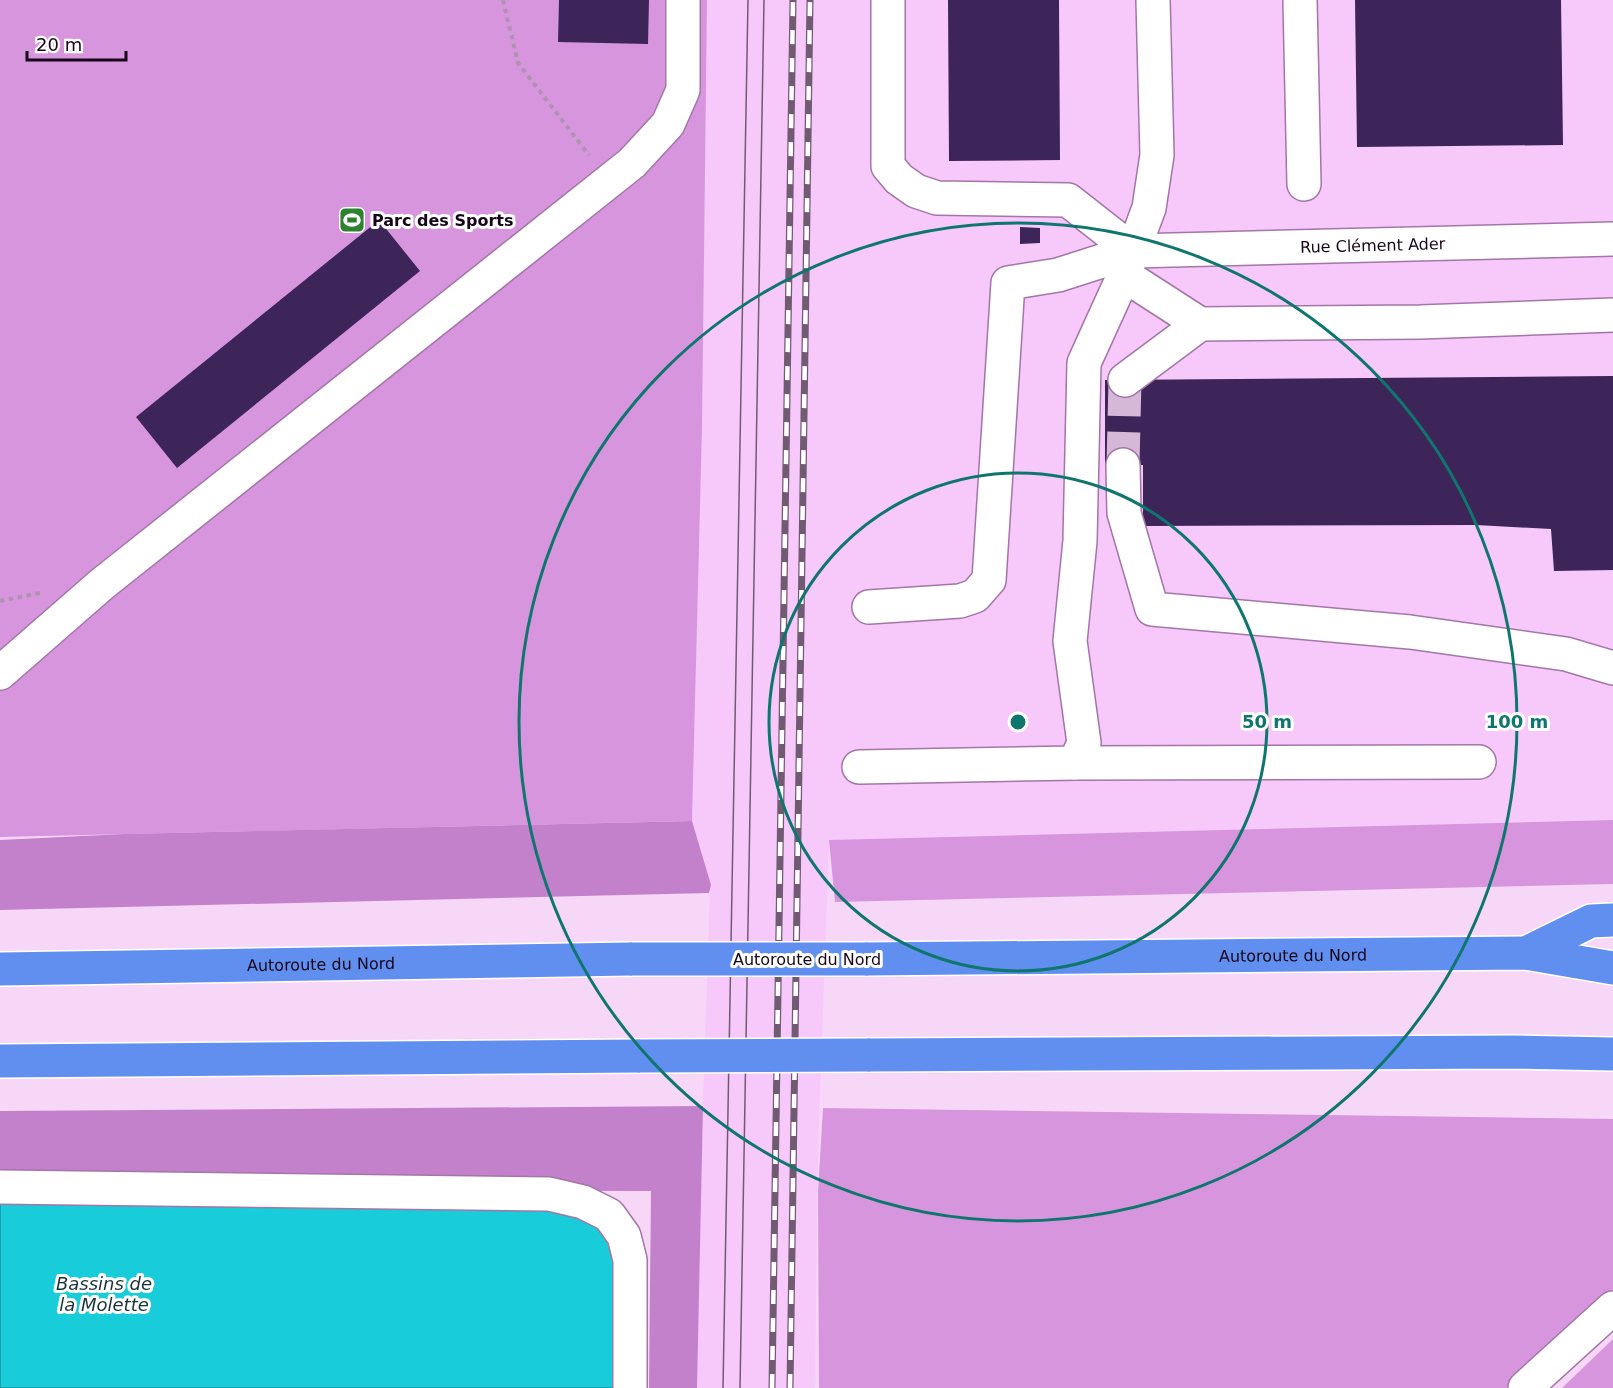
<svg xmlns="http://www.w3.org/2000/svg" width="1613" height="1388" font-family="'DejaVu Sans',sans-serif">
	<style>
		.built { fill: #f6c9fa }
		.green { fill: #d795de }
		.forest { fill: #c481cb }
		.water { fill: #18ccda; stroke: #1891a0; stroke-width: 1.5 }
		.building { fill: #3d2459 }
		.lines { fill: none; stroke-linecap: round; stroke-linejoin: round }
		.minor-tunnel { stroke: #d5b8d7; stroke-width: 33; stroke-dasharray: 33 16; stroke-linecap: butt }
		.minor-casing { stroke: #a475a8; stroke-width: 36 }
		.highway-casing { stroke: #fff; stroke-width: 36 }
		.path { stroke: #ae93b0; stroke-width: 4; stroke-dasharray: 4.5 4.5; stroke-linecap: butt }
		.minor { stroke: #fff; stroke-width: 33 }
		.highway { stroke: #618fef; stroke-width: 33 }
		.tram { stroke: #715b73; stroke-width: 1.5 }
		.rail-casing { stroke: #715b73; stroke-width: 7 }
		.rail { stroke: #fff; stroke-width: 4.5; stroke-dasharray: 14; stroke-linecap: butt }
		.highway-bridge-casing { stroke: #fff; stroke-width: 36; stroke-linecap: butt }
		.highway-bridge { stroke: #618fef; stroke-width: 33 }
		.ring { fill: none; stroke: #0f766e; stroke-width: 3 }
		.labels { text-anchor: middle; dominant-baseline: central; stroke-width: 6; stroke-linejoin: round; paint-order: stroke }
		.poi-label { font-size: 16px; font-weight: bold; fill: #170619; stroke: #fff; text-anchor: start }
		.street-label { font-size: 16px; fill: #170619; stroke: #fff }
		.water-label { font-size: 18px; font-style: italic; fill: #1a3436; stroke: #fff }
		.centre { fill: #0f766e; stroke: #fff; stroke-width: 3 }
		.ring-label { font-size: 18px; text-anchor: middle; font-weight: bold; fill: #0f766e; stroke: #fff; stroke-width: 6; stroke-linejoin: round; paint-order: stroke }
	</style>
	<rect width="100%" height="100%" fill="#f6d7f8"/>
	<path class="built" d="M707,0H1613V820L829,840L818,1151L815,1388H694L710,888L692,821L702,428Z"/>
	<path class="green" d="M0,0H707L702,428L692,821L0,837Z
		M1613,820V884L835,902L829,840Z
		M823,1108L1613,1119V1289L1508,1388H819L818,1192Z
		M1613,1339V1388H1562Z"/>
	<path class="forest" d="M692,821L711,885L709,893L0,910V840L124,834Z
		M703,1106L697,1388H649L651,1191L0,1190V1111Z"/>
	<path class="water" d="M0,1198L554,1204L594,1220L616,1254V1388H0Z"/>
	<path class="building" d="M559,0H649L648,44L558,42Z
		M948,0H1059L1060,160L949,161Z
		M1355,0H1561L1563,145L1357,147Z
		M379,220L420,271L177,468L136,417Z
		M1020,227L1040,228V243L1020,244Z
		M1613,376V570L1554,571L1551,529L1476,525L1143,526V465L1105,466V380Z"/>
	<g class="lines">
		<path class="minor-tunnel" d="M1123,465L1125,380"/>
		<defs>
			<g id="minor">
				<path d="M888,0V166L899,179L916,191L937,198L1068,200L1133,251"/>
				<path d="M1300,0L1304,184"/>
				<path d="M1124,275L1200,324L1420,322L1613,315"/>
				<path d="M1125,380L1200,324"/>
				<path d="M1123,465L1124,513L1152,609L1410,632L1566,654L1613,668"/>
				<path id="s1" d="M869,607L960,601L975,596L989,580L1008,283L1058,275L1133,251L1613,239"/>
				<path d="M0,673L102,584L632,163L668,124L683,90V0"/>
				<path d="M1075,763L1479,762"/>
				<path d="M859,767L1075,763L1084,743L1070,641L1080,541L1084,363L1124,275L1149,208L1157,155L1153,0"/>
				<path d="M0,1187L549,1194L583,1202L609,1215L624,1236L630,1260V1388"/>
				<path d="M1525,1388L1613,1308"/>
			</g>
			<g id="highway">
				<path d="M1526,953L1591,921L1613,920"/>
				<path id="s2" d="M865,959L1526,953L1613,968"/>
				<path id="s3" d="M0,969L632,959"/>
				<path d="M867,1055L1515,1052L1613,1054"/>
				<path d="M0,1061L640,1056"/>
			</g>
		</defs>
		<use href="#minor" class="minor-casing"/>
		<use href="#highway" class="highway-casing"/>
		<path class="path" d="M503,0L518,63L589,155
			M0,601L40,593"/>
		<use href="#minor" class="minor"/>
		<use href="#highway" class="highway"/>
		<path class="tram" d="M723,1388L748,0
			M740,1388L764,0"/>
		<defs>
			<path id="rail" d="M772,1388L793,0
				M790,1388L810,0"/>
		</defs>
		<use href="#rail" class="rail-casing"/>
		<use href="#rail" class="rail"/>
		<defs>
			<path id="highway-bridge" d="M632,959H865
				M640,1056L867,1055"/>
		</defs>
		<use href="#highway-bridge" class="highway-bridge-casing"/>
		<use href="#highway-bridge" class="highway-bridge"/>
	</g>
	<g class="ring">
		<circle cx="1018" cy="722" r="249"/>
		<circle cx="1018" cy="722" r="499"/>
	</g>
	<defs>
		<symbol id="stadium-square" viewBox="-11 -11 22 22"><rect x="-9" y="-9" width="18" height="18" rx="4" fill="#2d822f" stroke="#fff"/><path d="M0-5a6.5 5 0 1 0 0 10a6.5 5 0 1 0 0-10ZM-3.5-1.8h7v3.6h-7Z" fill="#fff"/></symbol>
	</defs>
	<g fill-rule="evenodd">
		<use href="#stadium-square" x="337" y="205" width="30" height="30"/>
	</g>
	<g class="labels">
		<g class="poi-label">
			<text x="372" y="220">Parc des Sports</text>
		</g>
		<g class="street-label">
			<text stroke="none"><textPath href="#s1" startOffset="795">Rue Clément Ader</textPath></text>
			<text stroke="none"><textPath href="#s2" startOffset="428">Autoroute du Nord</textPath></text>
			<text x="807" y="959">Autoroute du Nord</text>
			<text stroke="none"><textPath href="#s3" startOffset="321">Autoroute du Nord</textPath></text>
		</g>
		<g class="water-label">
			<text x="104" y="1283">Bassins de<tspan x="104" dy="21">la Molette</tspan></text>
		</g>
	</g>
	<circle cx="1018" cy="722" r="9" class="centre"/>
	<g class="ring-label">
		<text x="1267" y="728">50 m</text>
		<text x="1517" y="728">100 m</text>
	</g>
	<path d="M27 51v9h99v-9" fill="none" stroke="#170619" stroke-width="3"/>
	<text x="36" y="51" font-size="18" fill="#170619" stroke="#ffffff" stroke-width="4.5" paint-order="stroke">20 m</text>
</svg>
